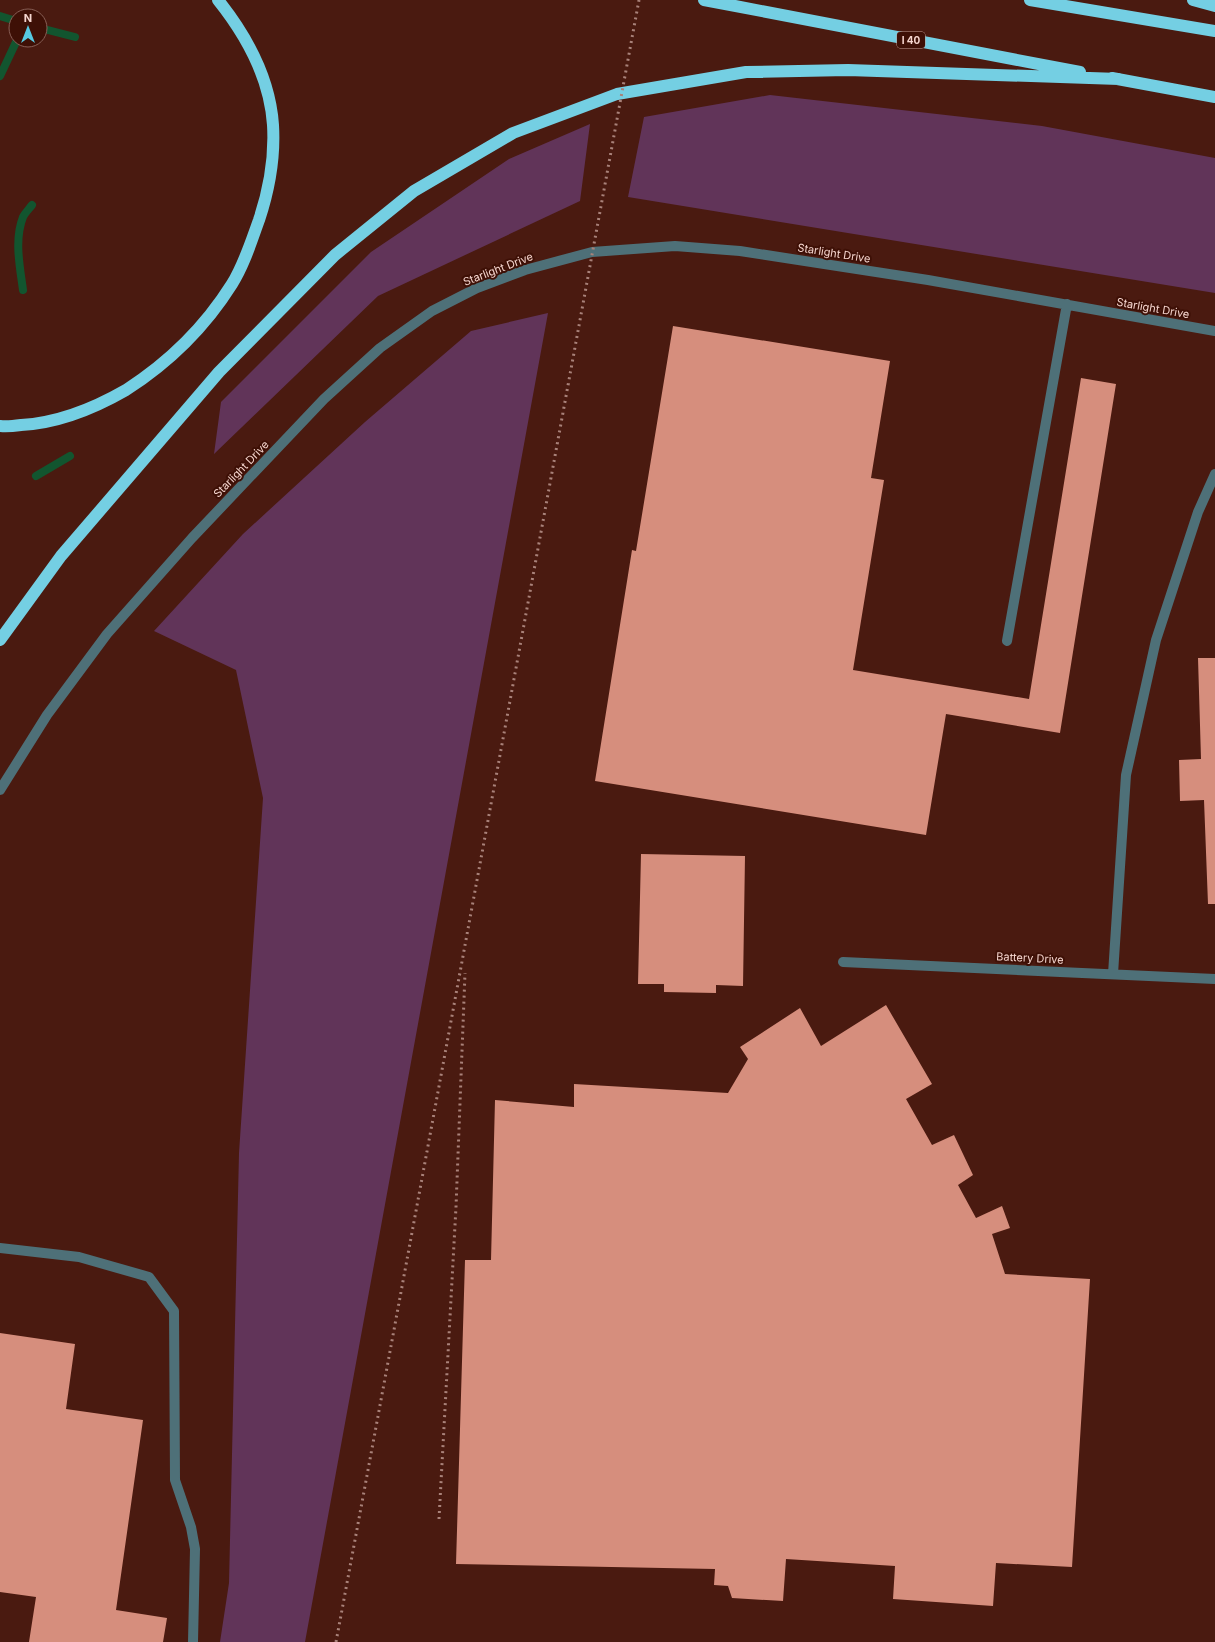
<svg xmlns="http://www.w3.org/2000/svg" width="1215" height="1642" font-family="Inter,sans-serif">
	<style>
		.green { fill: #613459 }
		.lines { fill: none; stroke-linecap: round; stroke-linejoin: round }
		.stream { stroke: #12552f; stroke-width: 8 }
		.building { fill: #d68e7d }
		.minor { stroke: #4e7078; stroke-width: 10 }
		.highway { stroke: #74cfe3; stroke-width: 12 }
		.rail { stroke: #a9827a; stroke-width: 3; stroke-dasharray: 2 4; stroke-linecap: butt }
		.labels { text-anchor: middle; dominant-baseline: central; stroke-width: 4; stroke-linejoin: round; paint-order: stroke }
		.shield { fill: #3e1006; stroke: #bf9b93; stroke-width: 1 }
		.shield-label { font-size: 10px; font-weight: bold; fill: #f6d6cf }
		.street-label { font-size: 11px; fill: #f6d6cf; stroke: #3e1006 }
	</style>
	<rect width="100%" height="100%" fill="#4a1a10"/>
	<path class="green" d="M770,95L1042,126L1215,158V293L628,197L644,117Z
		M590,124L580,201L378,296L214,454L221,402L371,252L509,159Z
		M548,313L305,1642H220L229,1583L239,1153L263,798L236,670L154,631L243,534L365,422L471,331Z"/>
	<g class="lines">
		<path class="stream" d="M0,16L16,21
			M40,28L75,37
			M0,76L17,40
			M23,290C20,267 14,240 23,217C25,213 29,209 32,205
			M36,476L70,456"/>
	</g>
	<path class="building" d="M673,326L890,361L871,478L884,480L853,670L1029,699L1081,378L1116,384L1060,733L946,714L926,835L595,781L632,550L636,551Z
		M1198,658H1215V904H1208L1204,800L1180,801L1179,760L1201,759Z
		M641,854L745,856L743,986L716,985V993L664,992V984H638Z
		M886,1005L932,1084L906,1099L932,1145L954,1135L973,1175L958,1185L976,1218L1002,1206L1010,1228L992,1234L1005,1274L1090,1279L1072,1567L996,1563L993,1606L893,1599L895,1566L786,1559L783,1601L732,1598L728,1586L714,1585L715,1569L456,1564L465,1260H491L495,1100L574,1107V1084L728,1093L748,1059L740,1047L800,1008L821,1046Z
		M0,1333L75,1344L66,1409L143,1420L116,1610L167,1618L163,1642H29L36,1597L0,1592Z"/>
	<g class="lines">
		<path class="minor" d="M1007,641L1067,304
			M0,790L47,715L107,634L192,538L324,399L380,348L432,311L477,288L525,270L592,252L675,246L740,251L928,280L1215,331
			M843,962L1215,979
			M1113,974L1126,775L1156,640L1198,512L1215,474
			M0,1248L79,1257L149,1277L174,1311L175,1480L191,1527L195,1549L193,1642"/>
		<path class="highway" d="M704,0L1080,72
			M1030,0L1215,31
			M1193,0L1215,6
			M1112,78L1215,97
			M0,426C7,427 14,426 21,425C59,423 93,409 126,390C168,363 205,327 232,284C244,265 251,242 259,220C269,190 275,158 273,125C270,79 246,35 218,0
			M0,640L61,556L219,372L335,255L414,191L513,133L617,94L746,72L848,70L1119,79"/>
		<path class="rail" d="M439,1519L456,1207L465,973
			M336,1642C438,1095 538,547 639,0"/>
	</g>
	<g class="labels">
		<rect class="shield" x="897" y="32" width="28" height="16" rx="3"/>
		<g class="shield-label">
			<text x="911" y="40">I 40</text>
		</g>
		<g class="street-label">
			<text transform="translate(834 253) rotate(9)">Starlight Drive</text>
			<text transform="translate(498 269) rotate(-21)">Starlight Drive</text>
			<text transform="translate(1153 308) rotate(10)">Starlight Drive</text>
			<text transform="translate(241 469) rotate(-46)">Starlight Drive</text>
			<text transform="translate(1030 958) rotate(3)">Battery Drive</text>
		</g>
	</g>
	<g transform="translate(28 28)"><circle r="19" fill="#3e1006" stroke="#885f56"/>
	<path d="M0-3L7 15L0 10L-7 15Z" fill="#56c9e1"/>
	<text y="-6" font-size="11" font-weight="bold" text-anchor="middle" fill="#f6d6cf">N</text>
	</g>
</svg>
